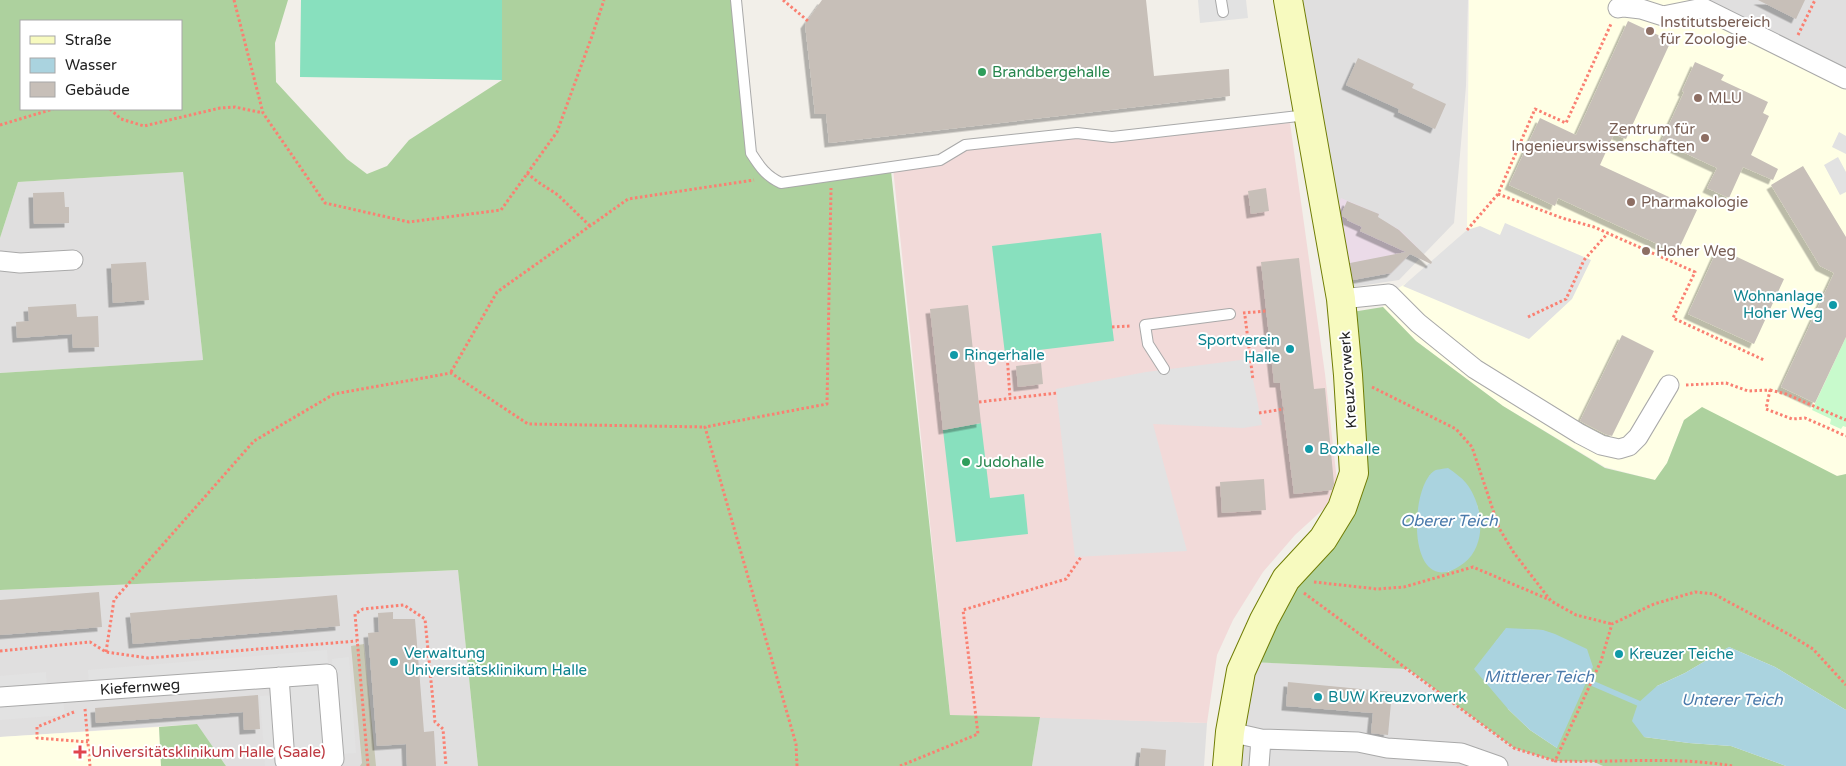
<svg xmlns="http://www.w3.org/2000/svg" width="1846" height="766" font-family="'Varela Round',sans-serif">
	<style>
		.residential { fill: #e0dfdf }
		.commercial { fill: #f2dad9 }
		.industrial { fill: #ebdbe8 }
		.education { fill: #ffffe5 }
		.construction { fill: #c7c7b4 }
		.forest { fill: #add19e; fill-rule: evenodd }
		.park { fill: #c8facc }
		.pitch { fill: #88e0be }
		.parking { fill: #e2e2e2 }
		.water { fill: #aad3df }
		.lines { fill: none; stroke-linecap: round; stroke-linejoin: round }
		.stream { stroke: #aad3df; stroke-width: 5.5 }
		.building { fill: #c7bfb8; filter: url(#shadow) }
		.lane-casing { stroke: #a9a9a9; stroke-width: 12 }
		.street-casing { stroke: #a9a9a9; stroke-width: 21 }
		.secondary-casing { stroke: #707d05; stroke-width: 30 }
		.path { stroke: #fa8072; stroke-width: 3; stroke-dasharray: 2.5 2.5; stroke-linecap: butt }
		.lane { stroke: #fff; stroke-width: 10 }
		.street { stroke: #fff; stroke-width: 19 }
		.secondary { stroke: #f7fabf; stroke-width: 28 }
		.education-dot { fill: #8d6e63; stroke: #fff; stroke-width: 2 }
		.leisure-dot { fill: #2e9e5b; stroke: #fff; stroke-width: 2 }
		.culture-dot { fill: #0f9aa8; stroke: #fff; stroke-width: 2 }
		.health-dot { fill: #e0444e; stroke: #fff; stroke-width: 2 }
		.labels { text-anchor: middle; dominant-baseline: central; stroke-width: 4; stroke-linejoin: round; paint-order: stroke }
		.education-label { font-size: 15px; fill: #785e54; stroke: #fff; text-anchor: start }
		.leisure-label { font-size: 15px; fill: #27864d; stroke: #fff; text-anchor: start }
		.culture-label { font-size: 15px; fill: #0d838f; stroke: #fff; text-anchor: start }
		.street-label { font-size: 15px; fill: #222; stroke: #fff }
		.health-label { font-size: 15px; fill: #be3a42; stroke: #fff; text-anchor: start }
		.water-label { font-size: 16px; font-style: italic; fill: #4a7aab; stroke: #fff }
	</style>
	<defs>
		<filter id="shadow"><feDropShadow dx="-4.5" dy="4.5" stdDeviation="0" flood-color="#0004"/></filter>
	</defs>
	<rect width="100%" height="100%" fill="#f2efe9"/>
	<path class="residential" d="M1301,0H1468L1466,86L1454,223L1399,280L1346,288Z
		M1688,0H1846V77Z
		M183,172L203,360L0,373V238L18,182Z
		M458,570L478,766H226L196,724L0,737V590Z
		M1249,662L1408,669L1514,748L1555,761L1594,762L1603,766H1233Z
		M1040,717L1207,723L1204,766H1032Z"/>
	<path class="commercial" d="M1290,123L1325,374L1337,481L1329,504L1295,535L1263,572L1233,620L1217,655L1207,723L950,715L893,168L940,160L965,145L1077,133L1112,137Z"/>
	<path class="industrial" d="M1341,198L1379,214L1378,218L1400,230L1417,247L1391,273L1351,280L1337,207Z"/>
	<path class="education" d="M1469,0H1688L1709,12L1846,77V474L1838,476L1684,420L1667,463L1655,480L1605,467L1503,406L1416,341L1383,307L1389,294L1424,272L1467,230Z
		M159,727L161,766H0V737Z"/>
	<path class="construction" d="M364,644L376,766H360L362,763L351,646Z"/>
	<path class="forest" d="M0,0H288L275,43L276,82L347,159L367,174L387,166L409,140L502,80V0H736L751,153L781,183L891,171L950,715L1040,717L1032,766H478L458,570L0,590V373L203,360L183,172L18,182L0,238ZM21,21H181V109H21Z
		M1383,307L1416,341L1503,406L1605,468L1655,480L1667,463L1684,420L1702,407L1837,476L1846,474V710L1775,667L1729,647L1685,673L1657,686L1644,737L1689,743L1731,746L1786,766H1603L1594,762L1555,761L1514,748L1408,669L1249,662L1286,590L1349,514L1346,313ZM1430,475L1477,505L1480,517L1479,533L1463,563L1448,572L1419,504ZM1506,629L1543,630L1557,748L1530,730L1508,709L1494,644Z
		M197,724L226,766H161L159,727Z"/>
	<path class="park" d="M1846,337V427L1843,426L1841,429L1830,424L1831,419L1812,410Z"/>
	<path class="pitch" d="M301,0H502V80L300,77Z
		M1101,233L1114,341L1005,354L992,246Z
		M981,423L990,498L1024,494L1028,534L956,542L943,430Z"/>
	<path class="parking" d="M1198,0H1246L1248,18L1200,23Z
		M1839,132L1846,136V154L1832,147Z
		M1838,157L1846,172V192L1840,195L1824,165Z
		M1505,223L1591,260L1572,299L1529,339L1403,286L1467,230L1480,226L1500,235Z
		M1249,359L1262,425L1243,428L1153,424L1187,551L1075,557L1056,389L1146,372Z
		M327,650L328,664L89,684L88,670Z
		M349,657L356,753L340,754L332,659Z
		M46,672L47,687L0,691V676Z
		M324,679L329,754L289,757L284,681Z
		M277,695L281,766H265L260,696Z
		M63,701L65,715L0,720V706Z"/>
	<path class="water" d="M1448,468C1455,473 1461,477 1466,483C1483,504 1488,544 1464,563C1407,606 1408,489 1434,471C1437,469 1444,469 1448,468Z
		M1506,628L1543,630L1555,634L1587,649L1593,667L1557,748L1530,730L1508,709L1474,669Z
		M1729,647L1775,667L1846,710V766H1786L1731,746L1689,743L1644,737L1632,721L1638,703L1657,686L1685,673Z"/>
	<g class="lines">
		<path class="stream" d="M1587,681L1638,703"/>
	</g>
	<path class="building" d="M822,0H1146L1154,76L1229,69L1230,96L829,143L826,114H815L805,24Z
		M1758,0H1805L1796,19Z
		M1628,21L1671,41L1626,139L1614,134L1600,165L1697,210L1677,253L1558,198L1555,206L1509,185L1540,118L1576,135Z
		M1358,58L1414,84L1412,88L1446,104L1435,129L1398,112L1399,109L1346,85Z
		M1695,62L1724,75L1721,80L1768,102L1763,113L1769,116L1751,155L1778,169L1773,180L1743,167L1729,198L1707,188L1717,168L1661,142L1684,92L1682,91Z
		M1803,166L1846,237V337L1815,403L1781,387L1834,273L1820,266L1771,185Z
		M1266,188L1269,211L1251,214L1248,191Z
		M64,192L65,207H69V223L34,224L33,193Z
		M1347,201L1379,214L1378,217L1399,230L1432,262L1431,264L1410,254L1391,273L1353,280L1350,263L1406,252L1360,231L1362,227L1347,220L1348,219L1342,216V213Z
		M1718,248L1784,279L1754,344L1688,314Z
		M1299,258L1314,389L1325,388L1334,484L1332,490L1294,494L1280,383H1274L1261,262Z
		M146,262L149,300L113,303L111,264Z
		M76,304L77,317L98,316L99,347L73,348L72,334L17,338L16,322L29,321L28,307Z
		M968,305L981,423L943,430L930,309Z
		M1622,335L1654,351L1612,436L1605,434L1580,421Z
		M1041,363L1043,384L1018,387L1016,366Z
		M1264,479L1266,510L1222,513L1220,482Z
		M99,592L102,627L0,635V600Z
		M337,595L340,626L133,644L130,613Z
		M393,612V619H415L424,732L434,731L436,766H407L406,744L377,746L368,633L379,632L378,613Z
		M1288,682L1392,692L1388,735L1371,733L1373,713L1286,706Z
		M258,695L260,729L244,730L243,712L96,723L95,708Z
		M1141,748L1166,750L1165,766H1139Z"/>
	<g class="lines">
		<defs>
			<path id="lane" d="M736,0L751,153C760,167 766,176 781,183L940,160L965,145L1077,133L1112,137L1307,115
				M1221,0L1223,12
				M1164,369L1148,344L1145,325L1230,314"/>
			<path id="street" d="M1618,8L1624,7L1641,9L1663,16L1703,8L1846,79
				M0,261L20,263L73,260
				M1341,299L1389,294L1418,323L1475,369L1580,434L1601,445L1619,449L1629,446L1638,437L1669,385
				M0,697L327,674L334,759L285,761L279,677
				M1230,732L1261,739L1358,742L1387,748L1461,753L1498,766
				M1259,766L1261,739"/>
			<path id="secondary" d="M1227,766L1230,732L1241,671L1264,620L1286,579L1323,539L1342,508L1354,473L1348,375L1341,299L1288,0"/>
		</defs>
		<use href="#lane" class="lane-casing"/>
		<use href="#street" class="street-casing"/>
		<use href="#secondary" class="secondary-casing"/>
		<path class="path" d="M234,0L263,113L325,203L409,222L501,210L557,132L592,36L604,0
			M783,0L808,21
			M1798,35L1815,0
			M110,109L121,119L144,126L220,108L235,107L263,113
			M0,125L53,109
			M527,173L538,182L558,195L590,226
			M1498,194L1562,218L1594,227L1695,272L1673,318L1764,360
			M1467,230L1498,194L1535,109L1566,123L1611,24
			M1243,313L1266,311
			M1245,316L1253,380
			M1528,317L1566,299L1584,260L1608,233
			M1112,327L1131,326
			M1007,353L1010,398
			M451,372L497,292L628,199L754,180
			M1686,385L1726,383L1748,391L1770,390L1766,409L1792,419L1805,418L1846,436
			M1372,387L1456,429L1472,447L1499,528L1514,553L1551,601L1576,615L1612,624
			M1770,390L1786,394L1846,420
			M979,402L1057,393
			M1259,413L1284,409
			M1314,582L1377,589L1404,587L1473,567L1550,600
			M1304,593L1514,748L1555,761
			M0,651L90,642L106,652L148,658L357,641
			M106,652L114,600L254,441L334,394L451,373L528,424L705,427
			M85,709L90,766
			M74,712L37,727V738L88,742
			M368,766L355,614L363,609L404,605L425,619L435,722L443,729L446,766
			M797,766L796,744L705,427L827,404L831,188
			M900,766L978,734L963,610L1066,579L1081,557
			M1732,766C1675,756 1613,763 1555,761L1601,661L1612,624L1654,604L1695,592L1714,594L1790,635L1813,649L1846,685"/>
		<use href="#lane" class="lane"/>
		<use href="#street" class="street"/>
		<use href="#secondary" class="secondary"/>
	</g>
	<g class="education-dot">
		<circle cx="1650" cy="31" r="5"/>
		<circle cx="1698" cy="98" r="5"/>
		<circle cx="1705" cy="138" r="5"/>
		<circle cx="1631" cy="202" r="5"/>
		<circle cx="1646" cy="251" r="5"/>
	</g>
	<g class="leisure-dot">
		<circle cx="982" cy="72" r="5"/>
		<circle cx="966" cy="462" r="5"/>
	</g>
	<g class="culture-dot">
		<circle cx="1833" cy="305" r="5"/>
		<circle cx="1290" cy="349" r="5"/>
		<circle cx="954" cy="355" r="5"/>
		<circle cx="1309" cy="449" r="5"/>
		<circle cx="1619" cy="654" r="5"/>
		<circle cx="394" cy="662" r="5"/>
		<circle cx="1318" cy="697" r="5"/>
	</g>
	<path class="health-dot" d="M77.5 744.5h5v5h5v5h-5v5h-5v-5h-5v-5h5z"/>
	<g class="labels">
		<g class="education-label">
			<text x="1660" y="22">Institutsbereich<tspan x="1660" dy="17">für Zoologie</tspan></text>
			<text x="1708" y="98">MLU</text>
			<text x="1695" y="129" text-anchor="end">Zentrum für<tspan x="1695" dy="17">Ingenieurswissenschaften</tspan></text>
			<text x="1641" y="202">Pharmakologie</text>
			<text x="1656" y="251">Hoher Weg</text>
		</g>
		<g class="leisure-label">
			<text x="992" y="72">Brandbergehalle</text>
			<text x="976" y="462">Judohalle</text>
		</g>
		<g class="culture-label">
			<text x="1823" y="296" text-anchor="end">Wohnanlage<tspan x="1823" dy="17">Hoher Weg</tspan></text>
			<text x="1280" y="340" text-anchor="end">Sportverein<tspan x="1280" dy="17">Halle</tspan></text>
			<text x="964" y="355">Ringerhalle</text>
			<text x="1319" y="449">Boxhalle</text>
			<text x="404" y="653">Verwaltung<tspan x="404" dy="17">Universitätsklinikum Halle</tspan></text>
			<text x="1629" y="654">Kreuzer Teiche</text>
			<text x="1328" y="697">BUW Kreuzvorwerk</text>
		</g>
		<g class="street-label">
			<text transform="translate(1348 380) rotate(-94)">Kreuzvorwerk</text>
			<text transform="translate(140 687) rotate(-4)">Kiefernweg</text>
		</g>
		<g class="health-label">
			<text x="91" y="752">Universitätsklinikum Halle (Saale)</text>
		</g>
		<g class="water-label">
			<text x="1449" y="521">Oberer Teich</text>
			<text x="1539" y="677">Mittlerer Teich</text>
			<text x="1732" y="700">Unterer Teich</text>
		</g>
	</g>
	<rect x="20" y="20" width="162" height="90" fill="#ffffff" stroke="#a7a7a7"/>
	<rect x="30" y="36" width="25" height="8" fill="#f7fabf" stroke="#a7a7a7"/>
	<text x="65" y="45" font-size="15" fill="#222222">Straße</text>
	<rect x="30" y="58" width="25" height="15" fill="#aad3df" stroke="#a7a7a7"/>
	<text x="65" y="70" font-size="15" fill="#222222">Wasser</text>
	<rect x="30" y="82" width="25" height="15" fill="#c7bfb8" stroke="#a7a7a7"/>
	<text x="65" y="95" font-size="15" fill="#222222">Gebäude</text>
</svg>
